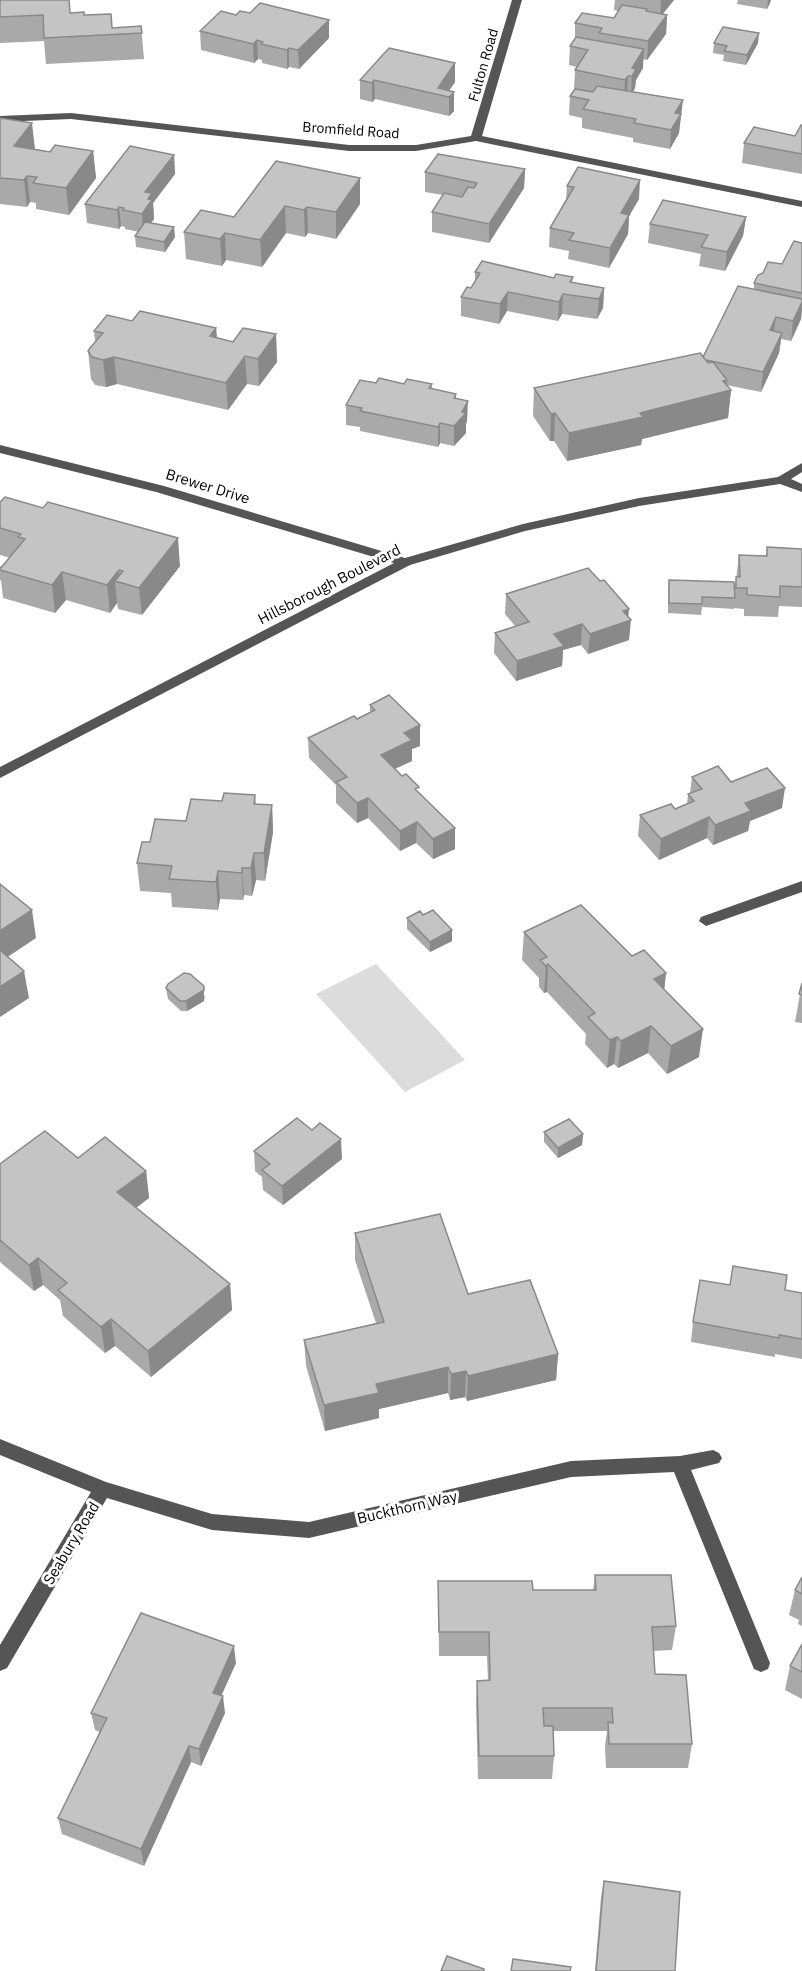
<svg xmlns="http://www.w3.org/2000/svg" width="802" height="1971" font-family="'IBM Plex Sans',sans-serif">
	<rect width="100%" height="100%" fill="#fff"/>
	<path fill="#dcdcdc" d="M376,964L465,1060L405,1092L316,994Z"/>
	<g fill="none" stroke-linecap="round" stroke-linejoin="round">
		<path fill="#555" fill-rule="evenodd" d="M512,0H522L482,136L802,201V207L476,141L416,151H349L71,119L0,122V116L71,113L349,145H416L471,136Z
			M0,445L164,486L405,558L523,524L639,498L778,477L802,463V472L791,479L802,484V492L780,484L639,506L525,531L410,565L0,778V767L394,563L156,492L0,453Z
			M802,881V892L706,926L699,921L701,917Z
			M0,1439L106,1482L212,1514L309,1522L571,1461L680,1456L713,1450L719,1453L722,1458L719,1463L691,1470L770,1663L768,1669L761,1672L754,1669L674,1472L571,1477L309,1538L212,1530L107,1498L7,1668L0,1671V1645L91,1492L0,1455Z"/>
	</g>
	<path fill="#a9a9a9" d="M0,0L84,15L112,28L141,26L144,59L46,64L44,41L0,43Z
		M615,0H674L663,14L667,15L666,34L647,60L643,59V68L636,80L635,88L633,92L681,119L680,121L679,133L670,149L633,142V138L582,128V118L569,115L570,96L574,89L575,70L577,67L569,65L570,46L575,39V23L614,18L618,11L614,10Z
		M738,0H771L770,3L767,9L737,4Z
		M200,31L329,38L299,69L289,67L287,69L262,63V60L258,59L254,63L201,50Z
		M714,43H758L746,65L723,61L724,55L713,53Z
		M360,80L455,82L449,91L454,111L449,116L375,99L372,102L360,99Z
		M0,118L35,149L50,152L93,151L96,178L69,215L36,209V203L30,202L27,207L0,204Z
		M802,125V174L742,163L744,143L795,136Z
		M174,155L175,174L153,203L154,219L151,223L175,237L165,252L136,247L135,236L139,232L125,229V227L121,226L119,229L87,223L85,204Z
		M276,161L360,204L336,239L308,233L305,237L286,233L262,267L226,260L222,266L186,259L184,232L234,217Z
		M525,169L524,188L489,243L432,232V212L443,195L425,192V172Z
		M567,186L639,199L629,216L628,234L609,268L568,259L569,251L549,247L550,228L566,200Z
		M746,217L743,236L725,271L699,266L701,254L648,243L650,224Z
		M802,243V313L801,319L791,341L781,339L779,353L761,392L726,385L731,390L728,418L642,439L641,445L567,461L554,441H550L533,416L534,388L703,357L754,289V283L782,264Z
		M475,272L554,278L573,277L572,282L604,288L603,308L597,319L562,314L558,321L507,311L499,324L461,316V297L471,288L475,281Z
		M132,321L216,328L217,338L233,342L276,334L277,362L259,386L247,384L228,410L117,384L106,387L95,385L91,379L88,351L95,342L94,331Z
		M376,383L432,384V389L456,394V398L467,421L466,424V433L454,446L440,443L438,447L360,431V427L346,425V405Z
		M0,502L180,566L142,615L118,609L117,603L110,613L66,600L55,613L3,598L1,580L0,581V566L2,567L10,558L0,555Z
		M767,547L802,549V607L779,606L778,617L744,616V609L734,608V609L702,607L701,615L668,613V590L669,580L735,588L739,555L766,556Z
		M506,594L628,617L629,640L588,654L581,645L563,650L562,666L516,681L494,653L495,633L515,626L505,614Z
		M370,705L420,746L412,749V761L395,769L419,793L455,849L433,859L416,843L400,851L368,818L357,823L336,803V785L309,758L308,738L370,713Z
		M692,777L731,782L782,808L750,821L748,831L713,845L707,838L659,860L638,836L640,815L675,809L687,804L688,794L690,793Z
		M255,795L256,804L272,805L273,832L265,881L256,880L252,896L244,895L243,900L220,899L218,910L172,907L171,893L140,891L137,863L150,842L222,801Z
		M423,915L452,930V941L430,952L407,929V918Z
		M524,932L632,956L666,973L664,990L699,1057L667,1074L648,1053L618,1068L614,1064L607,1068L585,1044L586,1034L547,992L544,993L539,987V978L522,960Z
		M802,983V1023L795,1022Z
		M166,988L205,996L204,1001L187,1011H181L168,999Z
		M544,1132L583,1134L582,1145L558,1158L544,1142Z
		M254,1151L342,1159L283,1205L263,1190L262,1177L255,1171Z
		M0,1164L146,1171L149,1198L136,1208L230,1284L232,1310L151,1377L115,1346L105,1353L63,1316L60,1300L43,1285L34,1291L0,1262Z
		M355,1233L468,1294L558,1354L556,1380L467,1401L465,1397L450,1400L448,1393L379,1409V1418L325,1431L306,1366L304,1340L376,1323L355,1260Z
		M729,1285L785,1290L802,1293V1359L775,1354V1357L691,1342L693,1322Z
		M595,1575L676,1626L672,1650L653,1651L655,1674L692,1744L688,1768H606L605,1746L607,1731H553L554,1756L552,1779H478L476,1705L477,1681H488L487,1656H439L438,1581L533,1590H593Z
		M802,1577V1626L798,1624L799,1620L789,1615L795,1590Z
		M802,1644V1699L785,1690L790,1666Z
		M236,1663L221,1695L225,1713L201,1766L191,1762L144,1866L62,1834L58,1818L100,1732L95,1730L91,1713Z
		M604,1881L675,1971H595L601,1897Z"/>
	<path fill="#898989" d="M661,0H674L660,17Z
		M768,0H771L770,3L767,9Z
		M667,15L666,34L647,60L648,41Z
		M329,20V38L299,69L298,50Z
		M759,33L758,43L746,65L747,55Z
		M257,40L258,59L254,63L253,44Z
		M289,48V67L287,69V50Z
		M644,49L643,68L636,80L635,88L631,95L632,68Z
		M455,63V82L445,96L438,88Z
		M628,76L627,95L624,99L625,80Z
		M374,80L375,99L372,102V83Z
		M454,92V111L449,116V97Z
		M683,100L679,133L670,149L671,130L675,113Z
		M32,123L35,149L14,146Z
		M93,151L96,178L69,215L66,188Z
		M174,155L175,174L153,203L154,219L143,233L142,214L145,192Z
		M525,169L524,188L489,243V224Z
		M27,176L30,202L27,207L24,180Z
		M360,178V204L336,239V212Z
		M640,180L639,199L629,216L628,234L609,268L610,248L621,213Z
		M285,206L286,233L262,267L260,240Z
		M119,207L121,226L119,229L117,210Z
		M307,207L308,233L305,237L304,210Z
		M746,217L743,236L725,271L727,252Z
		M174,227L175,237L165,252L164,242Z
		M225,233L226,260L222,266L220,239Z
		M604,288L603,308L597,319L599,299Z
		M508,292L507,311L499,324L500,304Z
		M563,294L562,314L558,321L559,302Z
		M802,302L801,319L791,341L793,321Z
		M776,317L773,337L770,330Z
		M216,328L218,355L210,336Z
		M782,333L779,353L761,392L763,372Z
		M276,334L277,362L259,386L258,359Z
		M245,356L247,384L228,410L226,383Z
		M114,357L117,384L106,387L103,360Z
		M727,380L726,392L731,390L728,418L642,439L641,445L567,461L569,433L640,413Z
		M468,401L467,421L466,424V433L454,446V426Z
		M555,413L554,441H550L551,414Z
		M440,423V443L438,447V427Z
		M178,538L180,566L142,615L139,588Z
		M119,570L120,582L115,581L117,603L110,613L107,585Z
		M62,572L66,600L55,613L52,585Z
		M629,609L628,621L631,620L629,640L588,654L590,634L623,611Z
		M582,624L581,645L563,650L562,666L516,681L517,661L554,634Z
		M420,725V746L412,749V761L381,775V755L404,733Z
		M785,788L782,808L750,821L748,831L713,845L715,825L745,803Z
		M368,798V818L357,823V803Z
		M272,805L273,832L265,881L264,853Z
		M709,817L707,838L659,860L661,839Z
		M417,822L416,843L400,851V831Z
		M455,828V849L433,859V839Z
		M254,853L256,880L252,896L251,868Z
		M242,868L244,895L243,900L242,873Z
		M218,871L220,899L218,910L216,882Z
		M32,910L36,938L0,962V931Z
		M452,930V941L430,952V942Z
		M548,964L547,992L544,993L546,966Z
		M24,971L29,998L0,1017V987Z
		M666,973L663,1001L654,979Z
		M204,986V1001L187,1011L186,1001Z
		M651,1026L648,1053L618,1068L621,1041Z
		M703,1029L699,1057L667,1074L671,1046Z
		M617,1037L614,1064L607,1068L610,1040Z
		M583,1134L582,1145L558,1158V1148Z
		M341,1139L342,1159L283,1205L282,1186Z
		M146,1171L149,1198L121,1219L117,1192Z
		M38,1258L43,1285L34,1291L29,1265Z
		M230,1284L232,1310L151,1377L148,1351Z
		M111,1319L115,1346L105,1353L101,1327Z
		M558,1354L556,1380L467,1401L468,1376Z
		M448,1367V1393L379,1409V1418L325,1431L324,1405L376,1384Z
		M466,1371L465,1397L450,1400L451,1374Z
		M234,1646L236,1663L215,1710L213,1693Z
		M223,1696L225,1713L201,1766L199,1749Z
		M189,1746L191,1762L144,1866L141,1849Z"/>
	<path fill="#c4c4c4" stroke="#898989" stroke-width="1.5" d="M0,0H69L70,13L84,12V15L111,14L112,28L141,26L142,33L44,38L43,15L0,17Z
		M260,3L329,20L298,50L289,48L287,50L261,44L263,42L257,40L253,44L200,31L221,11L236,15L240,11L250,13Z
		M622,5L647,9L646,11L667,15L648,41L599,33L602,28L575,23L582,13L614,18Z
		M723,27L759,33L747,55L724,51L727,46L714,43Z
		M576,37L644,49L632,68L636,69L632,76H628L625,80L575,70L588,50L570,46Z
		M389,48L455,63L438,88L454,92L449,97L374,80L372,83L360,80Z
		M597,86L683,100L675,113L681,114L671,130L634,123L636,119L583,109L589,100L570,96L575,89L593,92Z
		M0,118L32,123L14,146L50,152L55,145L93,151L66,188L33,183L37,177L27,176L24,180L0,178Z
		M801,125H802V154L744,143L754,127L795,136Z
		M130,146L174,155L145,192L152,193L148,199L152,200L142,214L123,210L124,208L119,207L117,210L85,204Z
		M438,154L525,169L489,224L432,212L444,193L462,197L468,187L474,188L477,183L425,172Z
		M276,161L360,178L336,212L307,207L304,210L285,206L260,240L225,233L220,239L184,232L201,210L234,217Z
		M578,167L640,180L621,213L629,215L610,248L569,240L574,233L550,228L574,187L567,186Z
		M663,200L746,217L727,252L701,247L708,235L650,224Z
		M145,222L174,227L164,242L135,236Z
		M794,241L802,243V293L754,283L758,275L763,273L768,262L782,264Z
		M482,261L554,278L556,274L573,277L570,282L604,288L599,299L563,294L559,302L508,292L500,304L461,297L467,287L471,288L480,273L475,272Z
		M738,286L802,299V302L793,321L776,317L770,330L782,333L763,372L706,360L703,357Z
		M140,311L216,328L210,336L233,342L243,328L276,334L258,359L245,356L226,383L114,357L103,360L92,357L88,351L90,348L103,333L94,331L107,315L132,321Z
		M700,353L708,363L713,362L727,380L723,381L731,390L640,413L643,417L569,433L555,413L551,414L534,388Z
		M379,378L404,384L407,379L432,384L429,388L456,394L454,398L468,401L462,412L466,413L454,426L440,423L438,427L360,411L362,408L346,405L360,380L376,383Z
		M5,497L43,508L48,502L178,538L139,588L115,581L123,571L119,570L107,585L62,572L52,585L0,570V569L25,539L18,537L21,534L0,528V502Z
		M767,547L802,549V587L780,586V597L747,595V588H736V577H740L739,555L767,556Z
		M588,568L600,581L604,580L629,609L623,611L631,620L590,634L582,624L554,634L564,646L517,661L495,633L529,622L506,594Z
		M669,580L734,582L735,598L702,597V604L669,603Z
		M389,695L420,725L404,733L412,740L381,755L402,776L406,774L419,787L415,789L455,828L433,839L417,822L400,831L368,798L357,803L336,782L347,777L308,738L354,716L357,719L375,710L370,705Z
		M718,766L731,782L767,768L785,788L745,803L751,811L715,825L709,817L661,839L640,815L671,804L675,809L694,801L688,794L702,789L692,777Z
		M224,793L255,795L254,804L272,805L264,853H254L251,868H242V873L218,871L216,882L169,879L172,866L137,863L142,842H150L155,819L186,821L191,799L222,801Z
		M0,884L32,910L0,931Z
		M581,905L632,956L644,950L666,973L654,979L703,1029L671,1046L651,1026L621,1041L617,1037L610,1040L588,1017L595,1013L548,964L546,966L540,960L547,957L524,932Z
		M433,910L452,930L430,942L407,918L420,911L423,915Z
		M0,950L24,971L0,987Z
		M184,973L190,974L204,986V990L186,1001H180L166,988L168,984Z
		M802,983V995L799,994Z
		M297,1118L312,1130L320,1123L341,1139L282,1186L262,1170L270,1164L254,1151Z
		M569,1119L583,1134L558,1148L544,1132Z
		M45,1131L78,1158L105,1137L146,1171L117,1192L230,1284L148,1351L111,1319L101,1327L58,1290L67,1283L38,1258L29,1265L0,1240V1164Z
		M440,1214L468,1294L530,1280L558,1354L468,1376L466,1371L451,1374L448,1367L376,1384L379,1393L324,1405L304,1340L384,1322L355,1233Z
		M733,1266L787,1275L785,1290L802,1293V1339L779,1335V1338L693,1322L700,1280L730,1285Z
		M595,1575H671L676,1626L652,1627L655,1674L686,1675L692,1744H609L608,1722L613,1723L612,1708H543L544,1726H553L554,1756H479L477,1681L490,1680L489,1632H439L438,1581H532L533,1590H596Z
		M802,1577V1594L795,1590Z
		M141,1613L234,1646L213,1693L223,1696L199,1749L189,1746L141,1849L58,1818L107,1718L91,1713Z
		M802,1644V1672L790,1666Z
		M604,1881L680,1892L675,1971H596Z
		M447,1956L484,1969V1971H441Z
		M513,1959L571,1967L570,1971H511Z"/>
	<g text-anchor="middle" dominant-baseline="central" stroke-width="6" stroke-linejoin="round" paint-order="stroke">
		<g font-size="14" fill="#000" stroke="#fff">
			<text transform="translate(483 65) rotate(-74)">Fulton Road</text>
			<text transform="translate(351 130) rotate(4)">Bromfield Road</text>
		</g>
		<g font-size="15" fill="#000" stroke="#fff">
			<text transform="translate(208 486) rotate(17)">Brewer Drive</text>
			<text transform="translate(329 584) rotate(-27)">Hillsborough Boulevard</text>
			<text transform="translate(407 1507) rotate(-13)">Buckthorn Way</text>
			<text transform="translate(71 1543) rotate(-59)">Seabury Road</text>
		</g>
	</g>
</svg>
